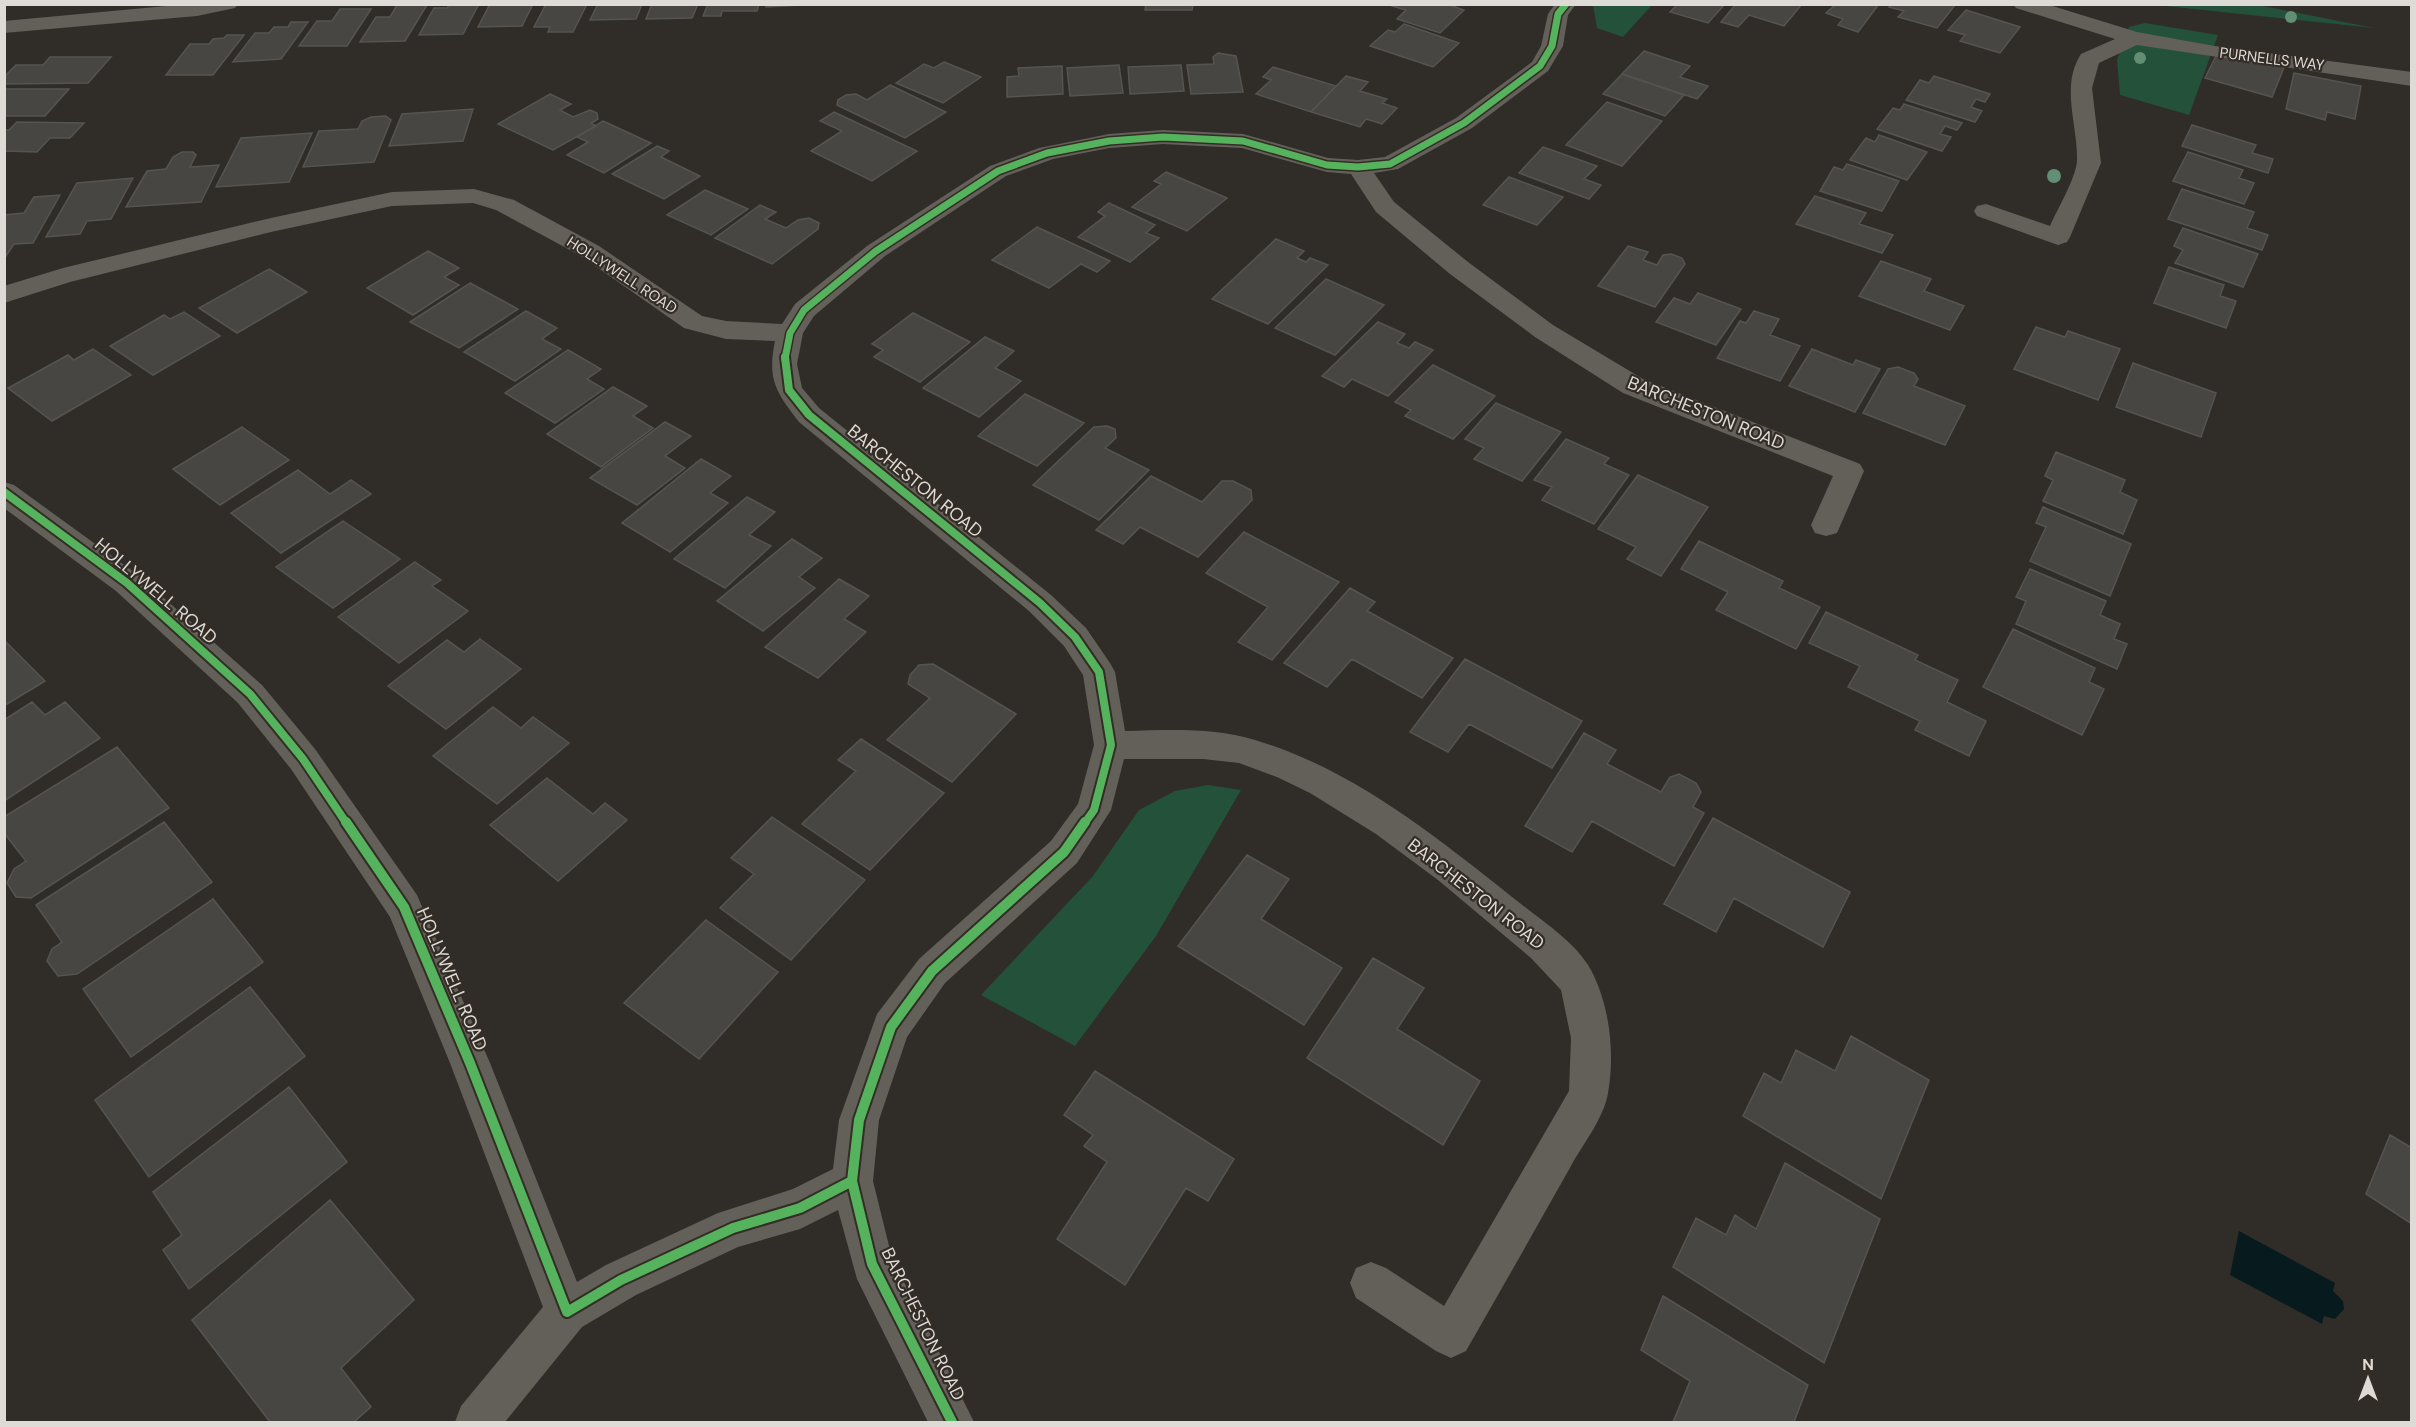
<svg xmlns="http://www.w3.org/2000/svg" width="2416" height="1427" font-family="'DM Sans',sans-serif">
	<rect width="100%" height="100%" fill="#302d29"/>
	<path fill="#235139" d="M1593,5V4L1652,5L1623,37L1597,28Z
		M2156,5H2258L2374,28Z
		M2145,23L2218,35L2189,115L2120,95L2117,60L2129,27Z
		M1208,785L1241,790L1156,936L1075,1046L981,995L1093,876L1139,810L1175,791Z"/>
	<path fill="#071b1f" d="M2239,1231L2335,1283L2333,1291L2343,1301L2344,1309L2335,1319L2324,1316L2322,1324L2230,1275Z"/>
	<path fill="#484643" stroke="#565451" stroke-width="1.5" d="M450,4H479L463,34L419,35L434,8H447Z
		M490,4H533L522,26L478,27Z
		M546,4H587L573,32H548L550,27H534Z
		M598,4H642L636,19L590,20Z
		M652,4H698L692,18L646,19Z
		M708,4H759L757,11H722L721,16H703Z
		M767,4H820L766,7Z
		M1146,4H1193L1192,10H1145Z
		M1394,4H1447L1464,10L1440,33L1397,19L1406,10L1392,6Z
		M1678,4H1725L1708,23L1670,12Z
		M1736,4H1802L1784,26L1749,15L1738,27L1721,22Z
		M1827,4H1879L1858,32L1838,25L1843,19L1826,13L1834,6Z
		M1891,4H1954L1955,5L1937,28L1898,17L1904,11L1889,7Z
		M397,5H427L405,41L360,42L376,17H390Z
		M340,9H371L347,46H299L317,21H332Z
		M1966,10L2020,27L2000,53L1960,41L1965,35L1948,30Z
		M291,22H308L281,59L233,62L255,33H269L274,27H288Z
		M1404,24L1459,43L1433,67L1370,46L1388,30L1395,32Z
		M227,35H244L213,75H166L190,44H209L213,39L224,38Z
		M2219,50L2252,63L2254,57L2285,65L2272,97L2205,78Z
		M1644,51L1690,66L1680,77L1708,86L1697,99L1622,74Z
		M1218,53L1236,56L1243,92L1191,94L1187,65L1214,64L1213,57Z
		M50,57H111L88,83L4,84V77L16,65H43Z
		M944,62L981,77L943,103L896,83L924,64L934,68Z
		M1119,65L1123,93L1070,96L1067,68Z
		M1181,65L1184,91L1130,94L1128,67Z
		M1062,66L1063,94L1007,97V77L1019,76L1018,68Z
		M1273,67L1336,86L1311,112L1256,94L1271,80L1263,77Z
		M2294,73L2361,86L2355,119L2327,112L2325,120L2286,109Z
		M1622,74L1684,95L1665,116L1603,94Z
		M1346,76L1368,82L1360,91L1387,99L1382,103L1397,108L1382,124L1366,119L1360,127L1311,112Z
		M1934,76L1990,94L1985,102L1976,99L1971,107L1982,111L1975,122L1906,100L1920,80L1929,83Z
		M890,85L946,112L905,138L837,105L838,100L846,95L856,94L867,100Z
		M4,89H69L45,116H4Z
		M550,94L571,104L560,110L573,117L590,110L597,113L598,119L591,123L596,126L553,150L498,124Z
		M1607,102L1662,121L1622,166L1566,145Z
		M1904,104L1962,123L1957,130L1945,126L1940,134L1951,137L1942,151L1877,129L1893,108L1900,110Z
		M473,109L463,141L389,146L402,114Z
		M834,112L917,151L872,181L811,151L842,131L820,121Z
		M386,116L391,120L374,162L303,167L319,131L358,129L362,121L371,117Z
		M603,121L651,143L604,173L567,155L588,142L577,137Z
		M17,122L84,123L70,138H50L37,152L4,151V130H9Z
		M2192,125L2256,145L2252,153L2273,159L2268,173L2182,146Z
		M312,133L289,182L216,187L241,138Z
		M1879,135L1927,152L1907,180L1850,160L1866,138L1875,142Z
		M657,146L669,151L661,157L700,176L664,199L612,174Z
		M1543,147L1597,166L1584,179L1601,185L1589,199L1519,173Z
		M182,152H193L196,155L190,167L219,165L201,202L126,207L147,171L166,169L173,157Z
		M2188,152L2243,170L2239,178L2254,183L2244,204L2173,181Z
		M1847,164L1899,181L1882,211L1820,191L1834,167L1843,170Z
		M1166,172L1227,198L1187,231L1132,207L1161,184L1154,181Z
		M1509,177L1563,197L1537,225L1483,205Z
		M133,178L111,219L87,221L80,234L46,237L77,183Z
		M2182,189L2254,212L2247,228L2268,235L2262,250L2168,219Z
		M705,190L748,209L711,235L667,215Z
		M60,195L33,243L14,244L4,259V215L24,213L34,197Z
		M1815,196L1866,213L1859,224L1893,235L1882,253L1796,224Z
		M1109,203L1155,225L1146,233L1159,238L1130,262L1078,237L1105,216L1098,212Z
		M760,205L776,212L765,219L786,228L798,220L809,218L819,223L818,229L772,264L715,238Z
		M1037,227L1110,261L1097,272L1081,264L1049,288L992,260Z
		M2183,228L2258,254L2243,287L2175,263L2183,250L2174,246Z
		M1276,239L1304,251L1297,258L1306,262L1310,258L1328,265L1268,324L1212,299Z
		M1628,246L1648,252L1643,260L1657,265L1663,255L1671,254L1682,258L1685,264L1655,307L1598,286Z
		M428,251L459,268L444,277L459,285L413,315L367,288Z
		M1881,261L1931,279L1924,291L1964,306L1950,330L1859,296Z
		M2169,267L2224,285L2220,296L2236,301L2226,328L2154,303Z
		M269,269L307,292L237,333L199,308Z
		M1326,279L1384,305L1335,355L1275,328Z
		M470,283L518,309L459,348L410,322Z
		M1698,293L1741,309L1716,345L1656,322L1674,298L1690,304Z
		M526,311L557,328L542,339L561,349L515,381L464,352Z
		M1754,311L1779,319L1770,335L1800,346L1780,381L1717,358L1740,321L1746,323Z
		M184,312L220,336L153,375L110,346L164,315L170,319Z
		M913,313L970,342L920,382L874,357L883,350L872,344Z
		M1378,322L1405,334L1397,343L1409,348L1415,342L1433,350L1388,396L1352,379L1344,387L1322,376Z
		M2036,327L2065,337L2068,331L2120,349L2098,400L2014,369Z
		M985,337L1014,351L995,368L1021,381L979,417L923,388Z
		M93,349L131,375L52,421L8,388L68,355L74,360Z
		M1812,349L1853,365L1856,360L1880,369L1855,412L1789,386Z
		M568,350L601,369L587,379L604,389L555,423L505,393Z
		M2133,363L2216,393L2201,437L2116,407Z
		M1433,365L1495,396L1453,439L1405,416L1411,410L1395,402Z
		M1898,367L1914,373L1918,379L1914,386L1965,406L1945,445L1863,413L1888,369Z
		M613,387L647,406L633,416L653,428L601,467L547,434Z
		M1025,394L1084,423L1037,466L978,436Z
		M1496,403L1561,432L1522,481L1474,459L1484,448L1465,439Z
		M665,422L691,436L665,456L685,468L637,505L590,478Z
		M1107,426L1115,429L1116,438L1105,448L1149,470L1099,520L1033,485L1094,427Z
		M242,427L289,460L220,505L173,469Z
		M1566,439L1609,458L1604,464L1629,475L1594,524L1542,500L1552,487L1534,480Z
		M2056,452L2125,480L2120,492L2137,500L2123,534L2043,501L2053,480L2045,476Z
		M701,459L731,476L710,493L728,503L670,552L622,523Z
		M298,470L330,494L351,480L371,494L281,553L231,513Z
		M1638,475L1708,507L1661,576L1627,559L1636,547L1598,529Z
		M1151,476L1202,502L1222,481H1233L1251,490L1252,500L1198,557L1140,527L1123,544L1096,530Z
		M747,497L775,512L749,535L771,546L725,588L674,559Z
		M2043,507L2131,544L2110,596L2030,561L2046,527L2036,523Z
		M343,521L400,559L333,608L276,567Z
		M1244,532L1339,582L1272,660L1238,642L1268,607L1206,573Z
		M792,539L822,558L799,577L815,588L763,631L717,601Z
		M1699,541L1783,581L1779,588L1820,607L1796,649L1716,610L1728,592L1681,569Z
		M415,562L441,580L432,586L468,611L399,663L338,617Z
		M2030,569L2106,601L2100,615L2120,624L2114,639L2127,644L2117,669L2016,624L2026,601L2016,597Z
		M839,579L869,596L844,619L866,632L818,678L765,647Z
		M1350,588L1375,602L1367,611L1453,658L1422,698L1352,659L1327,687L1284,663Z
		M1826,612L1918,655L1915,660L1958,680L1947,702L1986,721L1969,756L1915,730L1920,721L1848,687L1860,666L1809,643Z
		M2013,629L2095,668L2089,682L2104,689L2082,735L1983,687Z
		M480,639L521,669L446,729L388,686L447,640L464,652Z
		M4,640L45,681L4,706Z
		M1465,659L1582,721L1552,768L1469,724L1448,752L1410,732Z
		M933,664L1016,714L952,782L887,740L930,698L908,684L910,675L919,665Z
		M32,702L45,715L65,702L100,738L4,801V720Z
		M493,707L521,728L533,717L569,743L497,804L433,756Z
		M1584,733L1616,750L1607,764L1661,792L1670,777L1679,774L1696,783L1701,792L1693,807L1704,813L1674,866L1592,821L1572,852L1525,826Z
		M861,739L944,793L870,870L802,824L856,771L838,760Z
		M117,747L169,808L31,898L16,897L7,883L14,869L26,861L4,833V817Z
		M547,778L593,814L605,803L627,820L558,881L490,825Z
		M772,817L865,880L791,960L720,908L754,874L731,858Z
		M1713,818L1850,892L1823,947L1734,898L1716,932L1664,904Z
		M164,822L212,882L77,974L58,976L47,961L52,949L62,942L36,905Z
		M1247,855L1289,879L1261,919L1342,968L1304,1025L1178,946Z
		M213,899L263,962L131,1057L83,989Z
		M706,920L778,972L699,1059L624,1003Z
		M1373,958L1424,988L1397,1029L1480,1081L1443,1145L1307,1058Z
		M250,987L305,1056L149,1177L95,1100Z
		M1851,1036L1929,1080L1881,1199L1743,1116L1764,1073L1781,1083L1796,1050L1835,1071Z
		M1095,1071L1234,1159L1208,1201L1186,1188L1125,1285L1057,1239L1107,1162L1084,1146L1093,1135L1064,1115Z
		M289,1087L347,1162L189,1289L163,1250L182,1235L153,1192Z
		M2390,1135L2412,1148V1224L2366,1194Z
		M1785,1163L1880,1219L1824,1363L1673,1267L1696,1218L1726,1235L1735,1215L1756,1229Z
		M330,1200L414,1300L341,1368L371,1407L354,1422H270L192,1320Z
		M1663,1296L1808,1385L1794,1422H1673L1690,1381L1641,1350Z"/>
	<g fill="none" stroke-linecap="round" stroke-linejoin="round">
		<path fill="#635f59" fill-rule="evenodd" d="M188,4H238L235,8L197,16L4,33V21Z
			M1555,4H1576L1568,15L1563,46L1548,71L1472,128L1398,169L1374,173L1394,202L1468,262L1553,325L1643,379L1860,464L1864,471L1837,533L1826,536L1815,533L1811,525L1833,476L1623,393L1535,337L1450,274L1376,212L1351,174L1327,172L1242,148L1163,144L1109,148L1053,159L1006,176L885,256L814,316L803,333L797,364L802,388L819,408L1051,595L1086,628L1110,663L1115,672L1125,731C1169,730 1213,727 1255,740C1356,770 1440,840 1521,904C1545,923 1576,943 1591,970C1610,1006 1615,1054 1608,1093C1604,1118 1583,1144 1571,1166C1536,1228 1501,1290 1466,1351L1451,1358L1436,1351L1356,1298L1350,1283L1356,1268L1371,1262L1386,1268L1444,1306L1569,1091L1571,1038L1561,990L1531,958L1438,880L1376,834L1310,793L1277,777L1239,763L1203,759H1124L1111,810L1077,863L945,983L907,1037L879,1120L873,1181L892,1258L974,1422H928L857,1279L838,1210L800,1229L738,1247L636,1295L582,1327L505,1422H455L461,1406L543,1307L450,1063L390,917L291,769L238,703L116,591L4,508V482L14,485L138,575L262,685L315,749L417,895L490,1063L577,1282L606,1265L718,1213L793,1189L833,1169L839,1120L877,1014L919,959L1051,841L1078,804L1094,745L1083,675L1064,646L1029,611L799,422C776,392 767,380 775,341L726,339L684,328L581,256L496,210L473,203L392,206L271,232L70,282L4,303V286L63,268L271,218L392,192L474,189L514,200L599,246L702,316L726,321L782,324L795,304L867,246L990,166L1039,148L1109,134L1163,130L1243,134L1328,158L1358,160L1385,157L1456,118L1532,62L1541,46L1548,14Z
			M2013,4H2046L2137,32L2215,46L2412,72V86L2137,45L2099,63L2092,88L2101,163L2070,237L2067,242L2058,245L1977,216L1974,211L1977,206L1986,204L2050,226C2057,210 2077,176 2077,160C2078,126 2060,86 2081,54L2115,39L2016,8Z"/>
		<defs>
			<path id="cycleway-far2" d="M785,359L790,333L804,310L876,251L998,171L1047,153L1109,141L1163,137L1243,141L1327,165L1358,167L1390,164L1464,123L1540,66L1552,46L1558,14L1566,4"/>
			<path id="cycleway-far1" d="M785,357L789,390L809,415L1040,603L1075,637L1099,672L1111,745L1094,810L1084,824
				M4,492L127,583L250,694L303,759L347,824"/>
			<path id="cycleway" d="M346,822L404,907L470,1063L567,1312L621,1280L733,1228L800,1208L852,1181
				M952,1422L872,1264L852,1181L859,1120L891,1027L932,971L1064,852L1085,822"/>
		</defs>
		<use href="#cycleway-far2" stroke="#332d26" stroke-width="10"/>
		<use href="#cycleway-far1" stroke="#332d26" stroke-width="12"/>
		<use href="#cycleway" stroke="#332d26" stroke-width="14"/>
		<use href="#cycleway-far2" stroke="#56b35d" stroke-width="7"/>
		<use href="#cycleway-far1" stroke="#56b35d" stroke-width="8"/>
		<use href="#cycleway" stroke="#56b35d" stroke-width="10"/>
	</g>
	<g fill="#628e73">
		<circle cx="2291" cy="17" r="6"/>
		<circle cx="2140" cy="58" r="6"/>
		<circle cx="2054" cy="176" r="7"/>
	</g>
	<g text-anchor="middle" dominant-baseline="central" stroke-width="4.5" stroke-linejoin="round" paint-order="stroke">
		<g font-size="15" fill="#dedad6" stroke="#332d26">
			<text transform="translate(2272 59) rotate(7)">PURNELLS WAY</text>
			<text transform="translate(622 275) rotate(33)">HOLLYWELL ROAD</text>
		</g>
		<g font-size="18" fill="#dedad6" stroke="#332d26">
			<text transform="translate(1706 413) rotate(22)">BARCHESTON ROAD</text>
			<text transform="translate(915 481) rotate(39)">BARCHESTON ROAD</text>
			<text transform="translate(156 591) rotate(40)">HOLLYWELL ROAD</text>
			<text transform="translate(1476 894) rotate(38)">BARCHESTON ROAD</text>
			<text transform="translate(452 979) rotate(67)">HOLLYWELL ROAD</text>
			<text transform="translate(923 1324) rotate(64)">BARCHESTON ROAD</text>
		</g>
	</g>
	<rect width="2416" height="1427" fill="none" stroke="#dedad6" stroke-width="12"/>
	<g transform="translate(2368 1379)" stroke="#332d26" stroke-width="4.5" paint-order="stroke">
	<path d="M0-4.5L10 22L0 15L-10 22Z" fill="#dedad6"/>
	<text y="-9" font-size="16" font-weight="bold" text-anchor="middle" fill="#dedad6">N</text>
	</g>
</svg>
